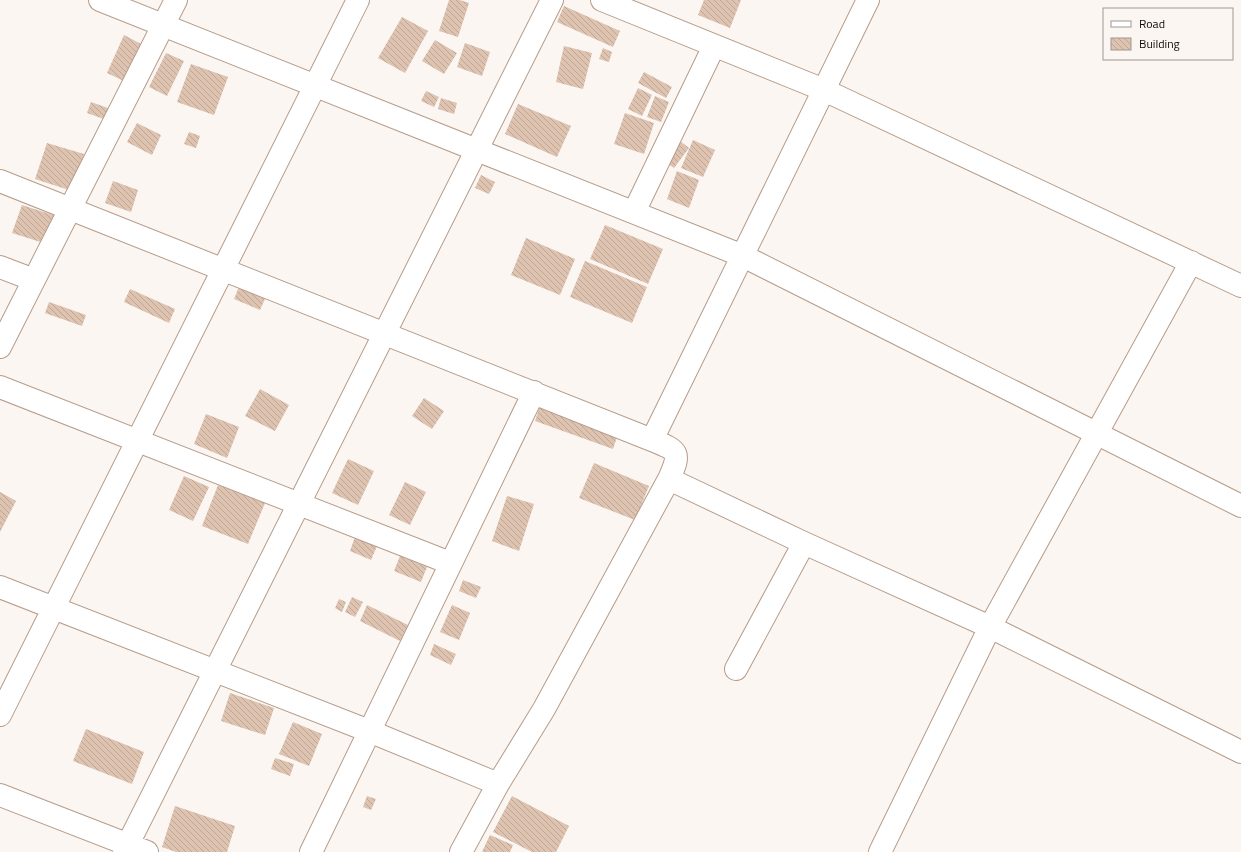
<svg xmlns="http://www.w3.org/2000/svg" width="1241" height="852" font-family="'Titillium Web',sans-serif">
	<defs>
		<pattern id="building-back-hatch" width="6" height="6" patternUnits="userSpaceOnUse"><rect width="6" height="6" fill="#ddc3b0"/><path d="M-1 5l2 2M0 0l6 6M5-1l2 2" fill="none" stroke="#bda696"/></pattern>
	</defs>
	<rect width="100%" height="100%" fill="#fbf6f2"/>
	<path fill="url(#building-back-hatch)" d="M449,0H460L469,3L458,37L439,31Z
		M704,0H741L730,28L698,15Z
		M564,6L620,31L613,47L557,22Z
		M402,17L428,31L405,73L378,58Z
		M124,35L143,45L126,82L107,73Z
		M435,40L457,53L444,74L422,61Z
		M465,43L490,52L482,76L457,67Z
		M564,46L592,53L583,89L556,82Z
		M603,48L612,52L609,62L599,59Z
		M166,53L184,61L167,96L149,87Z
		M191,64L228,77L214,115L177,102Z
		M644,72L672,87L666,98L638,83Z
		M638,88L652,95L642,116L628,109Z
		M426,91L439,97L434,107L421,101Z
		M655,96L669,102L661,122L647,117Z
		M441,98L457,103L454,114L438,109Z
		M91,102L108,108L104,119L87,113Z
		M518,104L571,126L557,157L505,134Z
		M625,113L654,123L644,154L614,144Z
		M137,123L161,135L152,155L127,142Z
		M189,132L200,136L196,148L184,144Z
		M676,138L689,148L674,168L661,159Z
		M693,140L715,150L703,177L681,168Z
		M47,143L84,154L72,191L35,179Z
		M677,171L699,180L689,208L667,199Z
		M481,175L495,182L489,194L475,188Z
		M113,181L138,190L131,212L105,203Z
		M22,205L59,217L50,245L12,233Z
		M605,225L663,249L648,284L590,259Z
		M526,238L575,259L560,295L511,275Z
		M585,261L647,287L632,323L570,297Z
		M239,287L265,299L260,310L234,299Z
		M130,289L175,309L169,323L124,302Z
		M49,302L86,315L82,326L45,313Z
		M260,389L289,405L275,431L245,416Z
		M424,398L444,411L432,429L412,416Z
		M541,403L619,431L613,449L535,421Z
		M206,414L239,427L227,458L194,444Z
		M348,459L374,471L358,505L332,493Z
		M594,463L649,486L635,520L579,498Z
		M184,476L209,487L193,521L169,510Z
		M405,482L426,492L410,525L389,515Z
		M218,485L265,503L248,544L202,526Z
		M0,492L16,501L0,532Z
		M507,496L534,504L519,551L492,541Z
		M355,537L377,546L371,560L350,551Z
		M400,556L427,567L421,582L394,571Z
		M463,580L481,587L476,598L459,591Z
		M352,597L363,602L355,617L345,612Z
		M339,599L346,602L342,612L335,608Z
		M367,605L408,625L400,641L360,621Z
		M452,605L470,613L459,640L440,632Z
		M434,644L456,654L451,665L430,655Z
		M230,693L274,708L265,735L221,721Z
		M293,722L322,734L309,766L279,754Z
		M86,729L144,752L132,784L73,761Z
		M275,758L294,764L290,776L271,769Z
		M367,796L376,799L371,810L363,807Z
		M512,796L569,826L556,852H532L493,832Z
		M175,806L235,826L227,852H176L162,847Z
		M490,835L513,845L510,852H482Z"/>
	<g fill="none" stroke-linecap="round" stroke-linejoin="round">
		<defs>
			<path id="street" d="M100,0L743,256L1241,506
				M602,0L824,90L1241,286
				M0,181L652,440C679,451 681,452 669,479L544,709L498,784L461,852
				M634,212L714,46
				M0,267L34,280
				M0,347L176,0
				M0,387L450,563
				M652,440L868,0
				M669,479L804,543L990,627L1241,752
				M0,587L369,731L498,784
				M736,669L804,543
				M0,715L358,0
				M0,795L147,852
				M124,852L552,0
				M311,852L534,392
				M880,852L990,627L1191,262"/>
		</defs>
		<use href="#street" stroke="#b69c8a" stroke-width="24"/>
		<use href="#street" stroke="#fff" stroke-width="22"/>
	</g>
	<rect x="1103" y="8" width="130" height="52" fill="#fbf6f2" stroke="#9f9894"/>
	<rect x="1111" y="21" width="20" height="6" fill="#ffffff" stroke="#9f9894"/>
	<text x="1139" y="28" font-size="12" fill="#140c06">Road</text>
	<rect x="1111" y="38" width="20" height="12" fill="url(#building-back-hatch)" stroke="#9f9894"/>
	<text x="1139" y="48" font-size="12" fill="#140c06">Building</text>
</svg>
